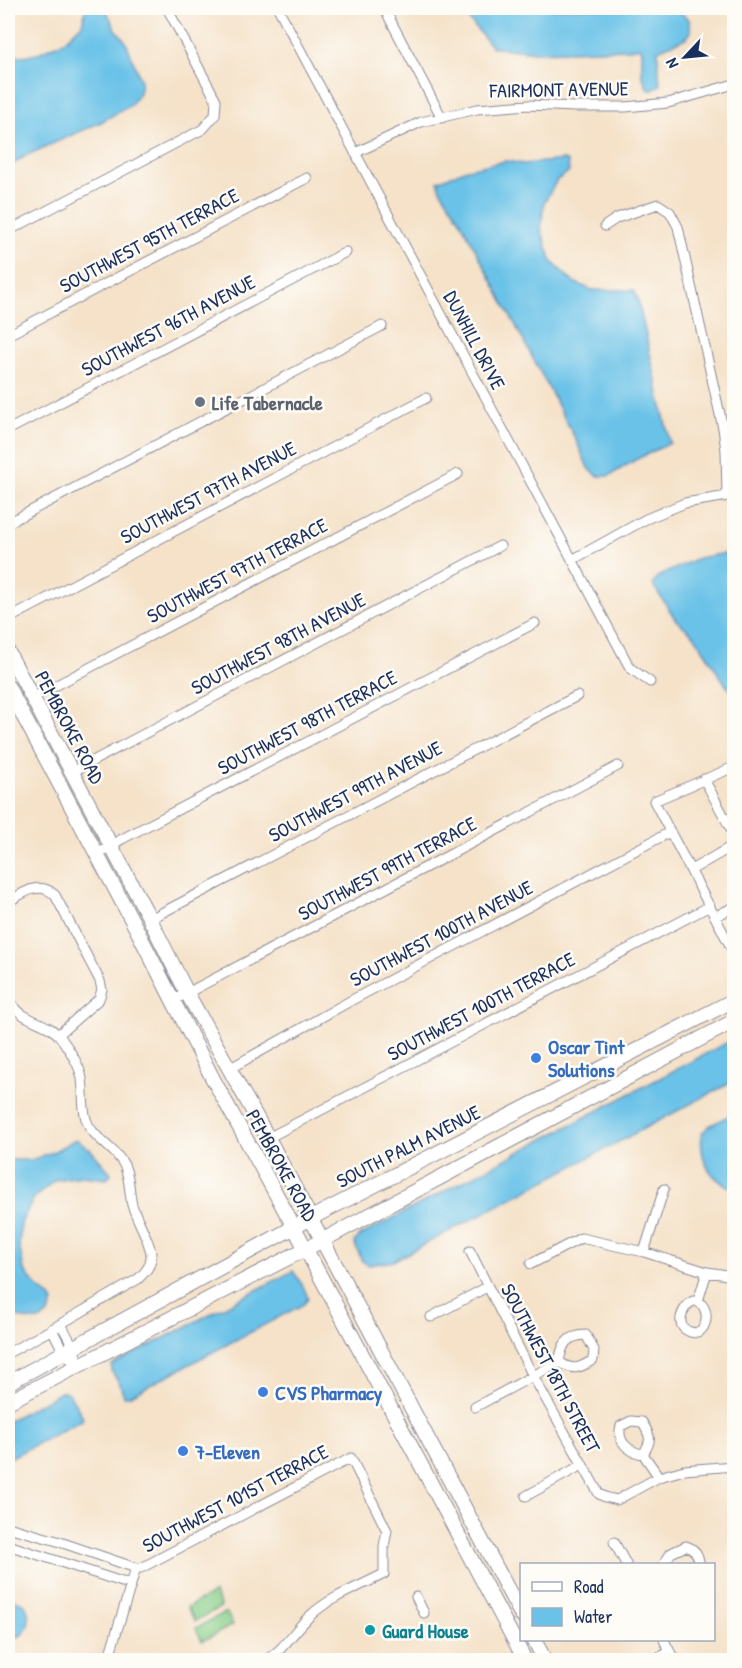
<svg xmlns="http://www.w3.org/2000/svg" width="742" height="1668" font-family="'Patrick Hand',sans-serif">
	<rect width="100%" height="100%" fill="#fdfcf7"/>
	<filter id="ink" filterUnits="userSpaceOnUse"><feTurbulence type="fractalNoise" baseFrequency=".0167" numOctaves="2"/><feDisplacementMap in="SourceGraphic" scale="12" xChannelSelector="R" yChannelSelector="G"/><feConvolveMatrix kernelMatrix="1 2 1 2 8 2 1 2 1" color-interpolation-filters="sRGB"/></filter>
	<filter id="wash" filterUnits="userSpaceOnUse"><feTurbulence type="fractalNoise" baseFrequency=".008" numOctaves="4" result="noise"/><feDisplacementMap in="SourceGraphic" scale="24" xChannelSelector="R" yChannelSelector="G"/><feGaussianBlur stdDeviation="1.35" result="paint"/><feColorMatrix in="noise" values="0 0 0 0 0 0 0 0 0 0 0 0 0 0 0 0 0 1.4 0 .05"/><feComposite in="paint" operator="in"/></filter>
	<g filter="url(#wash)">
		<rect width="100%" height="100%" fill="#f5e2c9"/>
		<path fill="#89cf89" stroke="#527f74" stroke-width="1.5" d="M214,1593L221,1607L195,1621L187,1607Z
			M226,1612L233,1625L202,1641L196,1628Z"/>
		<path fill="#6bc2e8" stroke="#4378a3" stroke-width="1.5" d="M86,8H105L115,28L126,42L141,81L139,93L131,105L99,123L27,155L8,167V57L34,55L63,42L82,24Z
			M461,8H676L689,20L691,32L686,38L658,50V61L660,85L653,90H648L642,75V51L640,47L629,49L535,52L492,47L466,16Z
			M564,160L568,162L569,172L557,180L544,203L541,229L552,262L573,282L592,290H634L638,300L670,443L635,460L609,476H598L588,468L576,440L460,220L440,189L438,181L467,169L506,161L524,164Z
			M734,552V694L726,685L694,635L676,620L653,585L657,577L698,558Z
			M734,1039V1081L393,1261L368,1265L362,1261L354,1242L361,1235Z
			M734,1113V1189C709,1179 699,1160 702,1133L709,1126Z
			M76,1139L90,1149L111,1173L107,1179L82,1176L55,1180L34,1198L21,1223L19,1245L24,1270L38,1288L48,1295L53,1302C46,1329 28,1320 8,1314V1160H31L53,1152Z
			M293,1271L303,1286L308,1298L304,1304L129,1396H124L119,1382L112,1372V1365Z
			M63,1391L69,1393L83,1417L82,1420L8,1459V1421Z
			M8,1597L25,1604C33,1620 28,1639 8,1638Z"/>
	</g>
	<g filter="url(#ink)">
		<g fill="none" stroke-linecap="round" stroke-linejoin="round">
			<defs>
				<path id="minor" d="M278,8L630,668L650,682
					M384,8L442,118
					M355,153L421,122L477,109L528,105L576,107H625L668,103L734,84
					M605,226L617,218L658,204L670,212L678,227L723,428L726,451L727,495
					M8,231L203,129L215,115L216,100L167,8
					M8,335L307,178
					M8,430L346,252
					M8,523L382,326
					M572,560L646,519L685,503L734,495
					M8,619L426,398
					M32,698L458,474
					M734,767L654,801L734,953
					M72,772L500,546
					M704,779L734,835
					M96,855L122,839L535,623
					M691,870L734,845
					M8,902C23,893 39,880 55,895L100,981L102,990L99,999L58,1035
					M716,916L734,907
					M150,919L577,696
					M8,997C11,1003 16,1010 22,1014C35,1023 51,1025 61,1038C69,1049 80,1065 82,1079C84,1092 82,1106 86,1119C92,1139 115,1147 124,1165C130,1177 129,1192 132,1205C136,1218 152,1245 151,1256C151,1267 145,1272 138,1279L45,1333L8,1353
					M172,1001L618,766
					M229,1069L352,1000L670,832
					M268,1138L710,906
					M470,1251L533,1376L599,1494L605,1497L617,1500L659,1477L684,1470L734,1466
					M644,1252L664,1189
					M531,1264L581,1238L644,1252L707,1272L734,1276
					M693,1301C714,1302 708,1341 688,1331C674,1325 683,1306 693,1301Z
					M698,1301L707,1272
					M431,1317L487,1287
					M61,1324L74,1348L78,1366
					M52,1329L64,1353L78,1366
					M475,1407L559,1362C574,1371 578,1369 593,1360L594,1350L586,1335C566,1336 562,1344 559,1362
					M643,1454C653,1440 650,1435 642,1422L631,1421L621,1426C616,1441 629,1452 643,1454L659,1477
					M526,1496L582,1465
					M8,1527L57,1541L136,1568H141L351,1458L387,1531L384,1546V1574C361,1586 330,1597 311,1615C295,1629 285,1649 266,1660
					M614,1542L626,1564
					M8,1545L122,1582L131,1583
					M664,1564L671,1553L686,1546C695,1549 699,1555 699,1564
					M416,1597L424,1613
					M664,1640L670,1652L677,1660
					M108,1660L136,1568
					M653,1660L670,1652"/>
				<path id="secondary" d="M8,652L150,919L187,993L268,1138L522,1616
					M8,687L137,930L213,1079L294,1227L525,1660
					M8,1383L311,1218L734,1000
					M8,1402L323,1240L734,1021
					M534,1640L545,1660"/>
			</defs>
			<use href="#minor" stroke="#888894" stroke-width="11"/>
			<use href="#secondary" stroke="#888894" stroke-width="16"/>
			<use href="#minor" stroke="#fff" stroke-width="9"/>
			<use href="#secondary" stroke="#fff" stroke-width="14"/>
		</g>
	</g>
	<circle fill="#6b7280" stroke="#fdfcf7" stroke-width="2" cx="200" cy="402" r="6"/>
	<g fill="#3f7fe0" stroke="#fdfcf7" stroke-width="2">
		<circle cx="536" cy="1058" r="6"/>
		<circle cx="263" cy="1392" r="6"/>
		<circle cx="183" cy="1451" r="6"/>
	</g>
	<circle fill="#0f9aa8" stroke="#fdfcf7" stroke-width="2" cx="370" cy="1630" r="6"/>
	<g text-anchor="middle" dominant-baseline="central" stroke-width="5" stroke-linejoin="round" paint-order="stroke">
		<g font-size="20" fill="#1b2f5e" stroke="#fdfcf7">
			<text transform="translate(559 89) rotate(-1)">FAIRMONT AVENUE</text>
			<text transform="translate(149 240) rotate(-28)">SOUTHWEST 95TH TERRACE</text>
			<text transform="translate(168 325) rotate(-28)">SOUTHWEST 96TH AVENUE</text>
			<text transform="translate(475 340) rotate(62)">DUNHILL DRIVE</text>
			<text transform="translate(208 492) rotate(-28)">SOUTHWEST 97TH AVENUE</text>
			<text transform="translate(237 570) rotate(-28)">SOUTHWEST 97TH TERRACE</text>
			<text transform="translate(278 643) rotate(-28)">SOUTHWEST 98TH AVENUE</text>
			<text transform="translate(307 722) rotate(-28)">SOUTHWEST 98TH TERRACE</text>
			<text transform="translate(70 727) rotate(62)">PEMBROKE ROAD</text>
			<text transform="translate(355 791) rotate(-28)">SOUTHWEST 99TH AVENUE</text>
			<text transform="translate(387 868) rotate(-28)">SOUTHWEST 99TH TERRACE</text>
			<text transform="translate(441 933) rotate(-28)">SOUTHWEST 100TH AVENUE</text>
			<text transform="translate(481 1006) rotate(-28)">SOUTHWEST 100TH TERRACE</text>
			<text transform="translate(408 1146) rotate(-27)">SOUTH PALM AVENUE</text>
			<text transform="translate(282 1165) rotate(61)">PEMBROKE ROAD</text>
			<text transform="translate(551 1368) rotate(62)">SOUTHWEST 18TH STREET</text>
			<text transform="translate(235 1498) rotate(-28)">SOUTHWEST 101ST TERRACE</text>
		</g>
		<g font-size="20" font-weight="bold" fill="#5b616d" stroke="#fdfcf7" text-anchor="start">
			<text x="212" y="402">Life Tabernacle</text>
		</g>
		<g font-size="20" font-weight="bold" fill="#366cbe" stroke="#fdfcf7" text-anchor="start">
			<text x="548" y="1046">Oscar Tint<tspan x="548" dy="23">Solutions</tspan></text>
			<text x="275" y="1392">CVS Pharmacy</text>
			<text x="195" y="1451">7-Eleven</text>
		</g>
		<g font-size="20" font-weight="bold" fill="#0d838f" stroke="#fdfcf7" text-anchor="start">
			<text x="382" y="1630">Guard House</text>
		</g>
	</g>
	<rect width="742" height="1668" fill="none" stroke="#fdfcf7" stroke-width="30"/>
	<rect x="520" y="1563" width="195" height="78" fill="#fdfcf7" stroke="#a3aaba" stroke-width="1.5"/>
	<rect x="532" y="1582" width="30" height="9" fill="#ffffff" stroke="#a3aaba" stroke-width="1.5"/>
	<text x="574" y="1593" font-size="18" fill="#1b2f5e">Road</text>
	<rect x="532" y="1608" width="30" height="18" fill="#6bc2e8" stroke="#a3aaba" stroke-width="1.5"/>
	<text x="574" y="1623" font-size="18" fill="#1b2f5e">Water</text>
	<g transform="translate(685 57) rotate(244)" stroke="#fdfcf7" stroke-width="4.5" paint-order="stroke">
	<path d="M0-4.5L10 22L0 15L-10 22Z" fill="#1b2f5e"/>
	<text y="-9" font-size="16" font-weight="bold" text-anchor="middle" fill="#1b2f5e">N</text>
	</g>
</svg>
